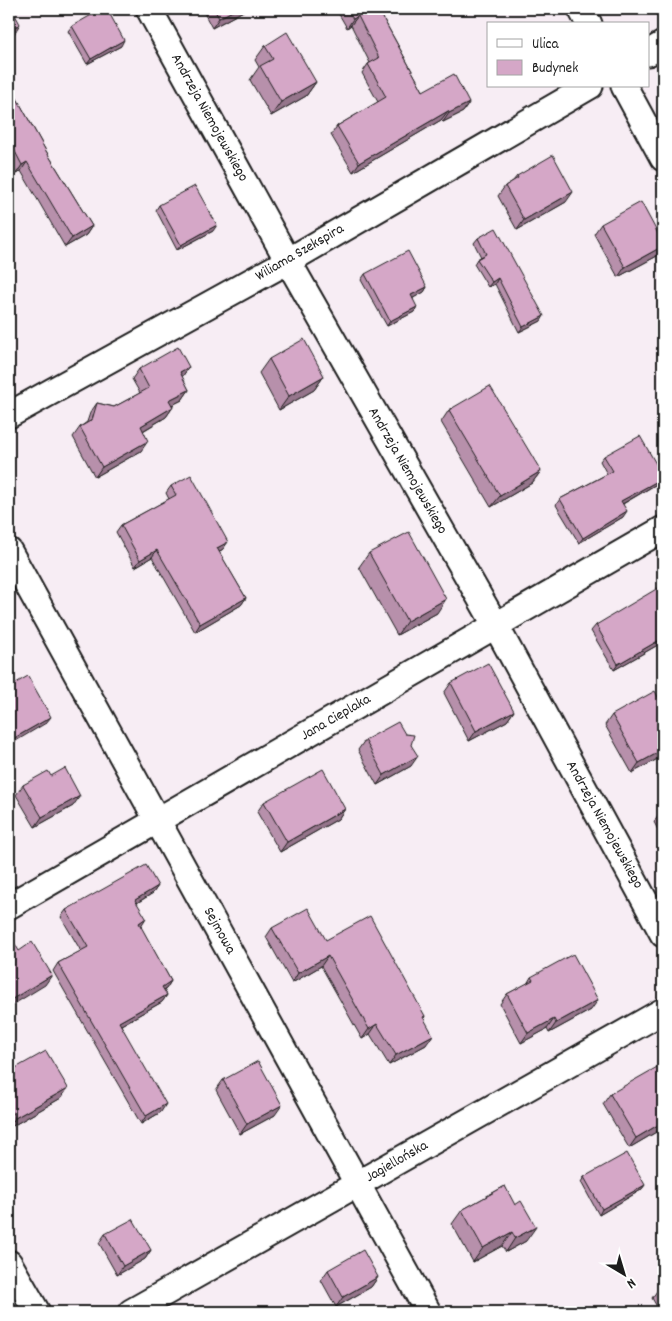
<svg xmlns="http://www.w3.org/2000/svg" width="672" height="1321" font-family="Dekko,sans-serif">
	<rect width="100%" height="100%" fill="#f7edf4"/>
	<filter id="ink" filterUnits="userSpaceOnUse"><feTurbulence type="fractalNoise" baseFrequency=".02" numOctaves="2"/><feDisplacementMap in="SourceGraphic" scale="10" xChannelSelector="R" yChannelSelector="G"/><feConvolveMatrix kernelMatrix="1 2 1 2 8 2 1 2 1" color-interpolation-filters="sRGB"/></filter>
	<g filter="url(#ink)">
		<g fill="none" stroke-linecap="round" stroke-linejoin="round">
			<defs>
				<path id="minor" d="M149,9L288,261L496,626L663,934
					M581,9L589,24
					M648,53L663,44
					M624,86L663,158
					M9,415L288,261L590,86
					M9,551L428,1312
					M9,906L663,529
					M9,1263L37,1312
					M131,1312L663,1011"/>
			</defs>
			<use href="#minor" stroke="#1c1c1c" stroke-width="29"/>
			<use href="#minor" stroke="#fff" stroke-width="25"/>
		</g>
		<path fill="#b790ab" stroke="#1c1c1c" d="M202,9H247L212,28Z
			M336,9H378L423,91L469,103L463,112L443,122L441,120L353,172L331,135L337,126L378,102L362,73L368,64L370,63L351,25L347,28Z
			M628,9H641L632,14Z
			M72,26L121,46L87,64L68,31Z
			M265,46L316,82L306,96L271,116L250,80L259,67L255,60Z
			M9,84L46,151L92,226L86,235L65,247L21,171L16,174L9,161Z
			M517,176L566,202L517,230L498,196L505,186L513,181Z
			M159,205L213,231L177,250L156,210Z
			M601,224L657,256L618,277L594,234Z
			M478,238L541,321L519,332L495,284L488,287L474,264L477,259L481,257L474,243Z
			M365,274L427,287L424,292L413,298L414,312L387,326L361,280Z
			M269,359L324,376L314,390L279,410L259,373Z
			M189,367L182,377L189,390L182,400L172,405L173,407L166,417L143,431L141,451L95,477L73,437L80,427L87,422L90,413L97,403L114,407L140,393L132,379L139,369Z
			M449,410L541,471L532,483L491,507L441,422Z
			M604,456L660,482L623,504V517L579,543L556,505L560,499L607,474L600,461Z
			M171,486L223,549L219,552L246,598L241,605L195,632L152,557L135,567L116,532L121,525L169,499L166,493Z
			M369,553L437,613L397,635L359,567Z
			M596,625L663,642L614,670L591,631Z
			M451,683L514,711L507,721L469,741L444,693Z
			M612,715L663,756L632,773L605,725Z
			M365,740L411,745V766L377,785L358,750Z
			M51,776L73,806L35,827L16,795L23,785Z
			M264,802L345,809L338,819L280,852L257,812Z
			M663,810V840L654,822L661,812Z
			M158,886L153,893L137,903L141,926H140L171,981L166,989L164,990L167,995L162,1002L121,1025L161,1112L141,1124L53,971L58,963L81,951L61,917L66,910Z
			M272,928L326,940L425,1016L424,1019L426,1045L389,1065L370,1034L362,1039L321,966L292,983L266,937Z
			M531,977L591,1010L549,1033L547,1029L521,1043L500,1004L507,994L527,984Z
			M9,1065L12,1070L68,1088L61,1098L9,1128Z
			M663,1074V1128L629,1148L603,1104L610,1094Z
			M223,1080L275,1115L240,1134L216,1090Z
			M584,1177L645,1185L641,1190L599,1215L581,1182Z
			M505,1186L526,1241L506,1252L502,1246L473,1262L452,1224L462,1210Z
			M105,1234L151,1250L145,1259L117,1275L99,1243Z
			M328,1270L378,1277L371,1287L336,1307L321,1280Z
			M663,1287V1312H660L652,1298L657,1291Z"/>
		<path fill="#95758b" stroke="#1c1c1c" d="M236,9H247L212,28L219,18Z
			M635,9H641L632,14Z
			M358,16L351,25L347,28L353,19Z
			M20,24L14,34L9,36V31Z
			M124,40L121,46L87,64L91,59Z
			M316,82L306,96L271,116L281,102Z
			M469,103L463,112L443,122L449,113Z
			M448,111L441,120L353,172L359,163Z
			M27,162L21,171L16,174L22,165Z
			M573,192L566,202L517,230L524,220Z
			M217,225L213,231L177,250L181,245Z
			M92,226L86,235L65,247L72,238Z
			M663,246L657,256L618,277L625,267Z
			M498,278L495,284L488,287L492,282Z
			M427,287L424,292L408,301L411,295Z
			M417,307L414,312L387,326L390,321Z
			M544,316L541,321L519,332L523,327Z
			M189,367L182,377L180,372Z
			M324,376L314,390L279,410L289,396Z
			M189,390L182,400L162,410L169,400Z
			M173,407L166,417L134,436L141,426Z
			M148,441L141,451L95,477L102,467Z
			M541,471L532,483L491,507L500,496Z
			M663,478L660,482L617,507L621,501Z
			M627,511L623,517L579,543L583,538Z
			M228,542L223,549L212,556L217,548Z
			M157,550L152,557L135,567L140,560Z
			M246,598L241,605L195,632L200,624Z
			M446,599L437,613L397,635L407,621Z
			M663,638V642L614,670L618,664Z
			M514,711L507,721L469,741L476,731Z
			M51,717L46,723L9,745V741Z
			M663,750V756L632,773L639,763Z
			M418,756L411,766L377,785L384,775Z
			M80,796L73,806L35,827L42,817Z
			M345,809L338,819L280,852L287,842Z
			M158,886L153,893L130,907L135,900Z
			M146,918L141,926L134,930L139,923Z
			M328,956L321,966L292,983L298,973Z
			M52,975L45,985L9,1007V1001Z
			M171,981L166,989L157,994L162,987Z
			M167,995L162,1002L114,1029L119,1022Z
			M598,1000L591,1010L549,1033L556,1023Z
			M554,1019L547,1029L521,1043L528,1033Z
			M377,1024L370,1034L362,1039L369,1029Z
			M433,1035L426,1045L389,1065L396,1055Z
			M68,1088L61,1098L9,1128L15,1118Z
			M166,1104L161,1112L141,1124L146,1116Z
			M282,1105L275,1115L240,1134L247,1124Z
			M663,1122V1128L629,1148L636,1138Z
			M645,1185L641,1190L599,1215L602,1209Z
			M536,1227L526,1241L506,1252L515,1238Z
			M512,1232L502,1246L473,1262L483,1248Z
			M151,1250L145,1259L117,1275L123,1266Z
			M378,1277L371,1287L336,1307L343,1297Z"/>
		<path fill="#d5a7c7" stroke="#1c1c1c" d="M9,9H15L14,13L20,24L9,31Z
			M102,9H107L124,40L91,59L72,26Z
			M214,9H236L219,18Z
			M347,9H378L423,91L454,74L469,103L449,113L448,111L359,163L337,126L386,97L368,64L379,58L358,16L353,19Z
			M287,32L316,82L281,102L260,66L273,59L265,46Z
			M9,84L46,151L92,226L72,238L27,162L22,165L9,140Z
			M553,155L573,192L524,220L505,186L518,178L517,176Z
			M195,186L217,225L181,245L159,205Z
			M641,202L663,243V246L625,267L601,224Z
			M496,228L544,316L523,327L498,278L492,282L477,259L486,254L478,238Z
			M408,251L427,287L411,295L417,307L390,321L365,274Z
			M304,339L324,376L289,396L269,359Z
			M178,347L189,367L180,372L189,390L169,400L173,407L141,426L148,441L102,467L80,427L92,420L97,403L114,407L149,388L139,369Z
			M490,386L541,471L500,496L449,410Z
			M640,436L663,476V478L621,501L627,511L583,538L560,499L613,471L604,456Z
			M191,475L228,542L217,548L246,598L200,624L157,550L140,560L121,525L176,495L171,486Z
			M409,532L446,599L407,621L369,553Z
			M663,585V638L618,664L596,625Z
			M488,663L514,711L476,731L451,683Z
			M28,676L51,717L9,741V687Z
			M655,691L663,707V750L639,763L612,715Z
			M398,722L405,734L414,735L411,745L418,756L384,775L365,740Z
			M65,768L80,796L42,817L23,785L48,771L51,776Z
			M323,769L345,809L287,842L264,802Z
			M663,810V817L661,812Z
			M146,865L158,886L135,900L146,918L139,923L171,981L162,987L167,995L119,1022L166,1104L146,1116L58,963L88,947L66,910Z
			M308,908L326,940L370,916L425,1016L423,1017L433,1035L396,1055L377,1024L369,1029L328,956L298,973L272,928Z
			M32,942L52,975L9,1001V948L15,944L19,951Z
			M573,954L598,1000L556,1023L554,1019L528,1033L507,994L533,980L531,977Z
			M46,1051L68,1088L15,1118L9,1107V1065L12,1070Z
			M258,1061L282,1105L247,1124L223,1080Z
			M659,1066L663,1074V1122L636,1138L610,1094Z
			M627,1153L645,1185L602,1209L584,1177Z
			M505,1186L515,1205L521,1201L536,1227L515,1238L512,1232L483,1248L462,1210Z
			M133,1219L151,1250L123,1266L105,1234Z
			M363,1250L378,1277L343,1297L328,1270Z
			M663,1287V1302L657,1291Z"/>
	</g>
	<g text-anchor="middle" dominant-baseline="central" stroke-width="4" stroke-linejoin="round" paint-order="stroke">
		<g font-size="15" fill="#1c1c1c" stroke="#fff">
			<text transform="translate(209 118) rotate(61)">Andrzeja Niemojewskiego</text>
			<text transform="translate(300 253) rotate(-30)">Wiliama Szekspira</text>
			<text transform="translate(407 471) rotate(60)">Andrzeja Niemojewskiego</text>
			<text transform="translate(336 718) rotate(-30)">Jana Cieplaka</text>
			<text transform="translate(604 825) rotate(61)">Andrzeja Niemojewskiego</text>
			<text transform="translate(219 931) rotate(61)">Sejmowa</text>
			<text transform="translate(397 1162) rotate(-30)">Jagiellońska</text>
		</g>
	</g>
	<rect width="672" height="1321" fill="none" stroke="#fff" stroke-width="30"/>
	<rect x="15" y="15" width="642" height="1291" fill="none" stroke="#1c1c1c" stroke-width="2" filter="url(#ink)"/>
	<rect x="487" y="22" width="162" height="65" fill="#ffffff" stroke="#a4a4a4"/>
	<rect x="497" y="39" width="25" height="8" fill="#ffffff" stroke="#a4a4a4"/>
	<text x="532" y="48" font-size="15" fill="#1c1c1c">Ulica</text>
	<rect x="497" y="60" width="25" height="15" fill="#d5a7c7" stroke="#a4a4a4"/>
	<text x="532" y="72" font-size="15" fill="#1c1c1c">Budynek</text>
	<g transform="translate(624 1274) rotate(142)" stroke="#ffffff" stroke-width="4" paint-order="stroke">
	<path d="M0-4L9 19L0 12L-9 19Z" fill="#1c1c1c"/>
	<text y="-8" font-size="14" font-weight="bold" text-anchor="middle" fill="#1c1c1c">N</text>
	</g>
</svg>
